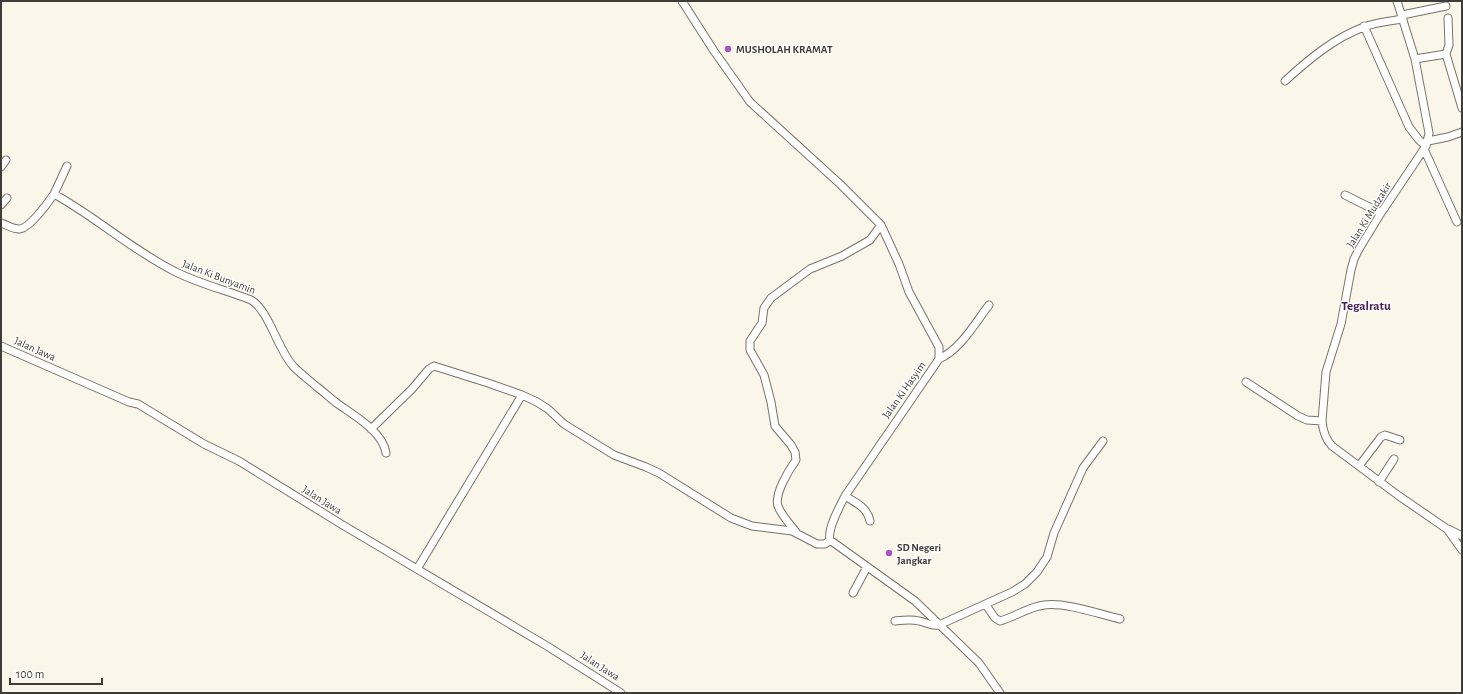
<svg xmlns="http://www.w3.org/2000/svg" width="1463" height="694" font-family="'Alegreya Sans',sans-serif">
	<rect width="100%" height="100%" fill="#faf6e9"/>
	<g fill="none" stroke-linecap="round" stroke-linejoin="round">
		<defs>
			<path id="minor" d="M682,1L714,51L750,102L840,184L881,225L899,264L909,292L939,347V359L845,496C840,506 827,529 830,540L915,601L979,663L1000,693
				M1397,1L1415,59L1429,133L1426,146L1381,213L1359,249L1354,259L1351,270L1341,324L1326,372L1322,421C1323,431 1325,439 1332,446L1399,496L1447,529L1462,550
				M1402,15L1446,6
				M1364,26L1409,127L1419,140L1426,146
				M1446,54L1462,108
				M1415,59L1446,54L1449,45L1448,18
				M1285,81C1308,60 1334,38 1364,27C1376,22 1391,21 1403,19
				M1428,141L1448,137L1462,132
				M1424,149L1457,222
				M1,167L6,160
				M54,194L67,166
				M1345,195L1381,213
				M1,205L7,198
				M1,223C7,225 13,229 19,229C29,229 48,203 54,194C96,217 132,250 174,271C199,284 226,290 251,300C269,310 278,351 294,367C301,374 309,380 317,387C324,392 331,399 338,404C355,416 383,432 386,453
				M1,346L129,402L138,404L204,444L239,461L341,524L547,646L621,693
				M939,359C961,349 975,323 989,305
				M1246,382L1298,416L1307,420L1322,421
				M371,429L412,389L429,369L434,366L488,383L522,395L537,402L548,409L564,424L614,455L646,467L659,473L731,518L752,526L792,531L817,544H825L830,540
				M1359,466L1381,437L1385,435L1400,440
				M1379,482L1394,459
				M845,496C856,503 867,507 870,521
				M1448,529L1462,536
				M796,532C790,524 781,515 778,506C774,494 789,470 796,460L795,452L791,445L775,426L771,402L764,375L750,350V341L762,323L764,308L771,298L810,269L842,256L870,240L881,225
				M417,569L522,395
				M853,593L867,567
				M986,605L995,618L1000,621C1015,617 1028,607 1044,605C1065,602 1099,614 1120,619
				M895,621C904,620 911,619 919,621C927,622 931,627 939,625L1012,592L1025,584L1037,572L1047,557L1054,533L1083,468L1103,441"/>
		</defs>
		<use href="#minor" stroke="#777367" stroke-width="9"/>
		<use href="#minor" stroke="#fff" stroke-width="7"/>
	</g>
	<g fill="#a854c3" stroke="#fff" stroke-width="1.5">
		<circle cx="728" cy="49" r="4"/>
		<circle cx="889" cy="553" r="4"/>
	</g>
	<g text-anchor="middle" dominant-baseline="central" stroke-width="3" stroke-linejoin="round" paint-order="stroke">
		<g font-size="11" font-weight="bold" fill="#3e3d37" stroke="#fff" text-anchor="start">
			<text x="736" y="49">MUSHOLAH KRAMAT</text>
			<text x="897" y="547">SD Negeri<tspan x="897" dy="13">Jangkar</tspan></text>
		</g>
		<g font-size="11" fill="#3e3d37" stroke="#fff">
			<text transform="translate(1369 215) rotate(-58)">Jalan Ki Mudzakir</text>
			<text transform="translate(219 277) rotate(21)">Jalan Ki Bunyamin</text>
			<text transform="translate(35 349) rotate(24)">Jalan Jawa</text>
			<text transform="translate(904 390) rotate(-55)">Jalan Ki Hasyim</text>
			<text transform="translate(322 500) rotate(32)">Jalan Jawa</text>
			<text transform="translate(600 666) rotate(33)">Jalan Jawa</text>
		</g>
		<g font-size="13" font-weight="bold" fill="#492156" stroke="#fff">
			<text x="1366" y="306">Tegalratu</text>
		</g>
	</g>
	<rect width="1463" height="694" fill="none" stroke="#3e3d37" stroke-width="4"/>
	<path d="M10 678v6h92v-6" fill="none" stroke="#3e3d37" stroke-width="2"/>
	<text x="16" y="678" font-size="12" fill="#3e3d37" stroke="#ffffff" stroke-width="3" paint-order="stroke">100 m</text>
</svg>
